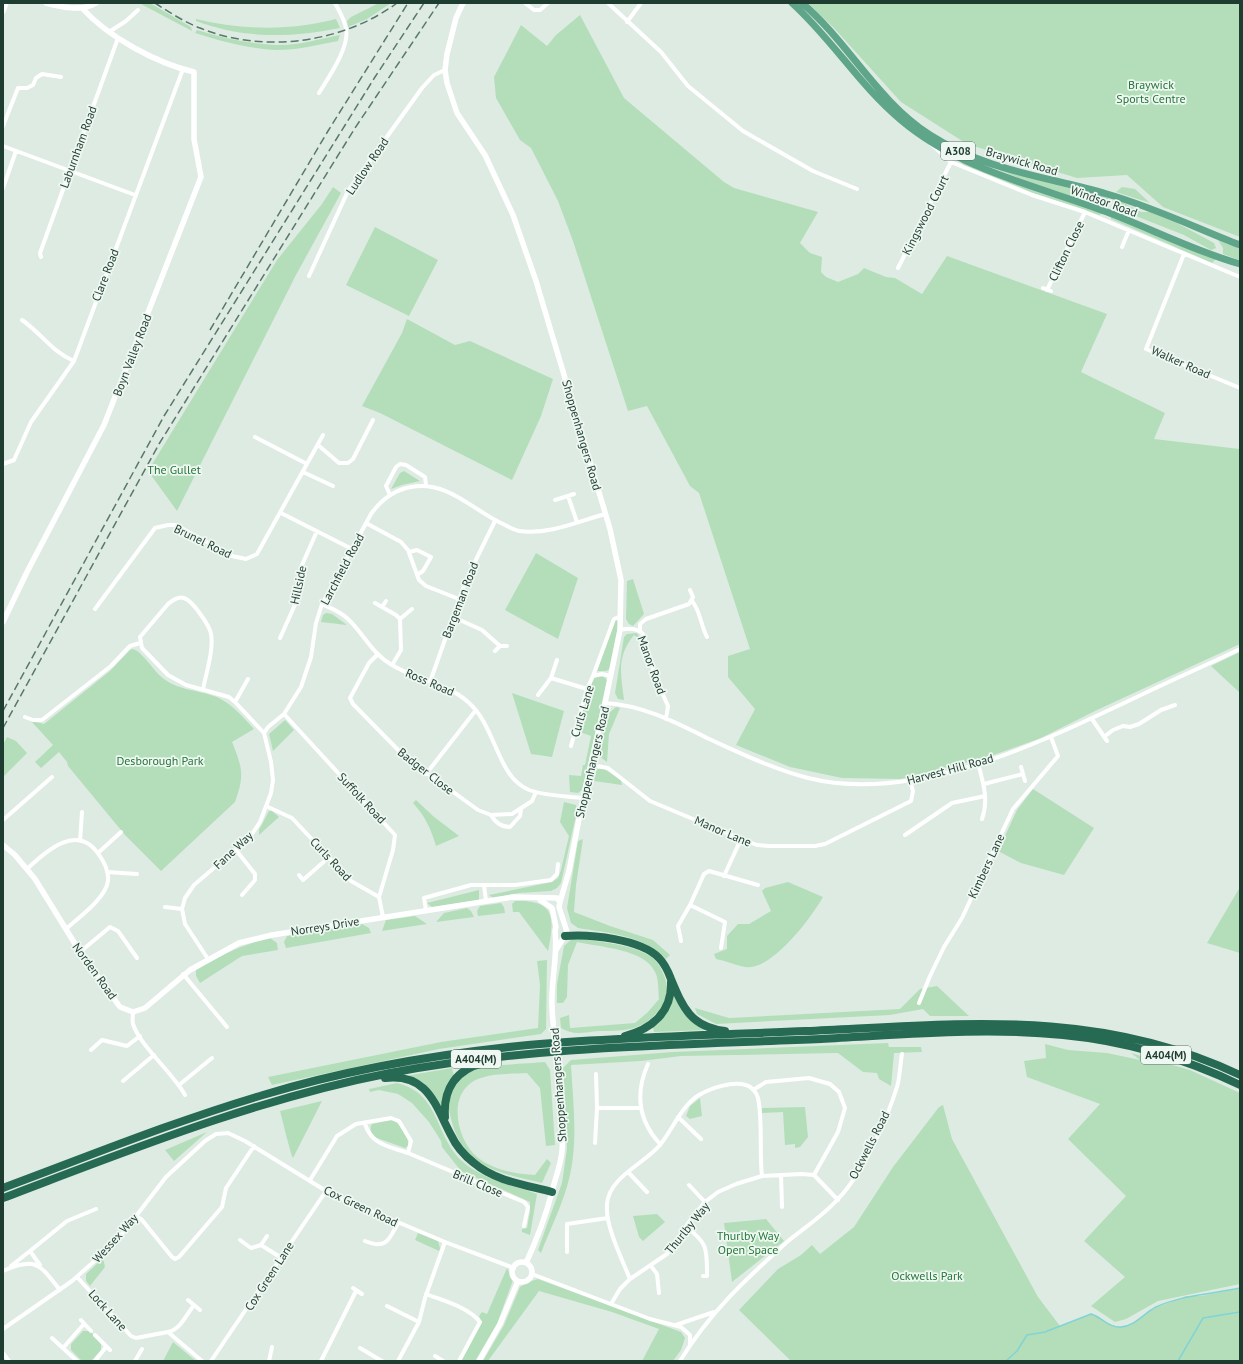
<svg xmlns="http://www.w3.org/2000/svg" width="1243" height="1364" font-family="'PT Sans',sans-serif">
	<rect width="100%" height="100%" fill="#deebe3"/>
	<path fill="#b4deba" d="M139,3H150L191,27L192,31Z
		M379,3H391L367,19L348,27L347,21L351,17Z
		M808,3H1240V237L1163,207L1127,175L1077,178L967,144L901,102L833,27Z
		M580,15L624,98L724,182L734,188L818,212L800,243L810,253L822,257L821,272L826,277L838,282L858,274L864,268L886,277L895,278L922,294L947,256L1107,314L1081,372L1165,413L1154,439L1240,449V644L1097,710L1041,738L988,757L901,779L842,778L790,767L736,745L755,709L728,677V656L750,649L699,493L690,486L647,406L628,411L573,241L558,201L531,148L520,140L496,98L494,77L521,25L547,46L556,35Z
		M196,19C242,30 290,31 336,19L340,28C290,38 245,39 196,21Z
		M197,30C223,38 249,44 276,45C297,46 319,39 340,35L338,41C318,45 297,50 277,50C248,49 221,41 195,33Z
		M959,161L1037,192L1104,213L1099,215L1036,194L964,165Z
		M980,163L1109,198L1106,209L1053,191Z
		M333,187L341,193L296,275L177,511L148,471L277,260L322,204Z
		M1122,187L1135,189L1150,203L1116,192Z
		M1120,201L1141,212H1157L1214,243L1216,248L1211,250L1184,235L1118,209L1116,206Z
		M1111,216L1217,258L1212,263L1111,219Z
		M375,227L438,260L409,316L346,285Z
		M1218,240L1240,249L1239,260L1223,254V248Z
		M407,319L455,345L470,341L553,379L541,416L512,480L380,413L362,406L402,333Z
		M404,471L420,481L402,485L391,489L400,473Z
		M536,553L578,578L558,639L505,610Z
		M633,579L644,614L633,626L629,624L626,619L627,581Z
		M326,613L332,614L347,625L321,622L323,615Z
		M615,620L619,621L610,669L606,671H597Z
		M637,633L642,641L634,635C616,657 621,674 624,700L618,699L615,693L624,637L627,634Z
		M133,649C143,652 154,672 164,679C180,691 201,690 219,698C233,705 244,718 254,729L232,742C242,767 245,775 235,802L161,871L125,835L68,766L67,762L59,752L41,768L35,762L53,745L31,721L44,724L110,671L130,650Z
		M1240,652V693L1211,666Z
		M599,676L604,677L607,680L583,789L578,793L570,792L569,775L581,776L583,765H585L591,736L577,731L589,689L594,678Z
		M512,693L564,711L552,757L531,754Z
		M616,707L620,708L609,734L607,762L599,756L608,714Z
		M285,720L294,730L273,751L269,734Z
		M7,737L16,741L27,753L3,777V745Z
		M598,769H604L621,780L622,785L594,781V772Z
		M1033,789L1094,828L1064,875L1021,863L998,851L1017,810Z
		M416,800L433,816L459,836L436,846C431,829 425,816 413,803Z
		M564,802L576,805L577,811L561,883L557,888L551,891L519,893L493,898L489,895L552,882L558,878L561,870L569,836L560,822Z
		M269,811H272L279,817L259,835V830Z
		M583,839L576,885L574,912L610,926L653,940L670,955L666,959C644,935 608,933 578,928L571,923L567,908L578,841Z
		M788,882L823,897C811,918 772,971 745,967C735,965 726,961 716,959L714,954L727,949V936L738,924H749L771,911L762,891L765,888Z
		M1240,887V953L1207,943Z
		M479,890V900L432,907L427,903Z
		M515,901C555,900 555,916 548,951L519,912H513L512,904Z
		M501,903L504,907L505,913L478,916L477,911L480,906Z
		M467,908L471,911L474,917L436,922L444,913Z
		M415,916L427,924L382,931L386,920Z
		M362,924L369,928L371,933L286,948L284,942L287,936Z
		M270,938L277,943L278,950L242,956L200,983L196,976V970C219,956 243,944 270,938Z
		M573,938C598,942 628,943 650,956C658,961 662,970 665,978C673,1002 652,1024 630,1029C620,1031 609,1031 599,1031C585,1032 573,1036 561,1028L560,1018L569,1015L570,1028L635,1023L648,1012L659,999C658,991 659,979 655,972C645,949 599,947 577,942L568,965L567,997L563,1003H557V984L564,946Z
		M547,960L546,1029L541,1034L439,1049L272,1085L268,1077L441,1042L538,1028L540,985L537,961Z
		M937,986L969,1016H930L923,1009L890,1015L716,1024L697,1014L695,1008L729,1018L900,1009L920,989Z
		M673,992L708,1030L654,1032L653,1027Z
		M888,1043L889,1047H921L922,1052L894,1053L891,1086L879,1079L877,1073L863,1072L838,1053L681,1056L641,1061L571,1065C573,1101 578,1139 570,1175C564,1202 551,1227 541,1253L538,1250L562,1183L567,1148L563,1068L571,1060L673,1052Z
		M1045,1044L1068,1050L1107,1053L1140,1060L1131,1053L1190,1070L1240,1093V1284L1158,1301L1126,1319L1115,1322L1091,1306L1125,1277L1084,1241L1126,1196L1068,1139L1100,1104L1027,1077L1024,1061L1046,1058Z
		M545,1062L550,1070L555,1145L546,1146L540,1088L527,1073C513,1074 495,1073 481,1078C446,1089 455,1138 477,1157C493,1170 516,1174 535,1175L547,1159L551,1163L542,1183C492,1171 460,1167 449,1110C446,1096 454,1081 466,1074C482,1064 525,1064 545,1062Z
		M452,1068L454,1076L444,1109L405,1076Z
		M397,1083C441,1094 434,1135 462,1161C481,1179 512,1185 537,1194L530,1235L522,1232V1229L527,1228L530,1211V1202L461,1171L442,1147L441,1141L429,1122L412,1103L398,1094L379,1090L370,1092L369,1089Z
		M700,1098L702,1116L690,1119L686,1116L690,1106Z
		M322,1101L293,1158C291,1156 282,1118 280,1111Z
		M943,1105L952,1139L1038,1297L1060,1326L1091,1314L1098,1316L1108,1324L1120,1327L1130,1325L1155,1308L1186,1296H1201L1240,1288V1361H791L739,1310L778,1269L801,1255L812,1245L820,1254L854,1227L893,1167L939,1107Z
		M805,1107L808,1137L800,1147L795,1148V1144L785,1145L783,1112L762,1113V1108Z
		M392,1120C400,1123 410,1137 408,1146L405,1148L374,1137C371,1133 369,1129 372,1124Z
		M207,1132L174,1161L165,1150Z
		M657,1214L665,1222L643,1241L639,1237L633,1216Z
		M766,1219L784,1241L732,1282L724,1223Z
		M418,1233L438,1241L440,1248L439,1251L415,1240Z
		M103,1258L105,1267L90,1286L86,1281V1274Z
		M507,1268L513,1280L497,1324L475,1361H461L482,1322L479,1316L482,1312L487,1314Z
		M538,1279L681,1332L685,1338L681,1350L673,1361H642L659,1329L612,1312L539,1291L488,1361H483L504,1325L520,1287L528,1282Z
		M83,1331H90L101,1344V1350L91,1361H82L71,1350V1344Z
		M173,1342L196,1361H163Z"/>
	<g fill="none" stroke-linecap="round" stroke-linejoin="round">
		<path stroke="#80d4d6" stroke-width="1.5" d="M1006,1361L1017,1351L1027,1335L1045,1332L1091,1314C1101,1317 1109,1328 1121,1327C1135,1326 1144,1313 1156,1307C1182,1295 1212,1294 1240,1288
			M1178,1361L1203,1318L1240,1312"/>
		<path stroke="#fff" stroke-width="4" d="M525,3L534,10H540L548,3
			M608,3L661,52L688,86L743,131L813,171L857,189
			M627,22L641,3
			M109,32L126,21L138,10
			M319,93C328,78 350,47 346,29C345,20 339,11 335,3
			M3,126L18,88H27L33,85L36,78L42,74L61,77
			M931,144L951,162L1032,195L1085,212L1240,277
			M3,146L135,195
			M3,188L16,151
			M1122,247L1129,230
			M1184,254L1146,349L1240,388
			M41,257L40,253L118,38
			M898,268L951,162
			M309,276L348,191L422,88L434,75L445,70
			M1043,288L1051,291
			M1047,290L1085,212
			M22,320C41,333 52,352 74,361
			M255,437L307,464
			M318,445L339,463H348L353,459L373,420
			M3,464L14,460L31,422L74,361L183,69
			M303,472L333,486
			M390,495L386,486L396,467L400,464L406,465L425,477L426,485
			M568,496L577,522
			M555,500L574,494
			M281,513L352,549
			M366,523L401,542L408,550L419,580L426,586L459,599
			M409,552L417,550L431,557L423,571L417,575
			M692,601C700,610 701,626 707,637
			M375,603L396,615L400,619L401,650L392,665
			M322,604C331,608 341,612 348,619C364,634 372,654 392,665C416,680 447,683 468,702C497,727 496,776 529,790C545,796 566,796 583,798
			M382,607L386,601
			M95,609L155,528L168,525H176L232,556L246,559L257,554L323,435
			M453,617L482,630L500,646H507
			M400,619L412,609
			M620,630C628,628 637,628 643,634L656,679L668,706L666,719
			M640,630V624L646,619L689,604L693,597L690,590
			M280,638L298,598L302,565L317,531
			M495,651L500,646
			M377,655L369,663L350,698L353,704L405,757L478,810L491,815L512,814L532,801L536,792
			M593,676L602,674L611,676
			M551,678L587,689
			M430,682L466,580L495,521
			M203,689C206,674 214,649 211,634C210,626 192,600 184,598C178,596 172,601 168,604L140,637L142,648L168,675L186,685L229,697L235,702L264,733L271,762L273,780L271,793L260,822L250,837L194,885L185,898L182,909L185,924L208,959
			M538,695L551,678L557,660
			M235,702L248,679
			M605,703C642,705 675,722 707,738C740,753 773,769 808,778C917,805 1045,740 1141,695C1174,679 1207,665 1240,649
			M284,714L395,835L393,850L379,897
			M25,717L33,720H42L111,666L130,646L140,643
			M1092,719L1107,741
			M264,733L268,727L284,714L301,687L311,657L316,623L322,604L371,514C381,500 394,490 411,487C448,480 473,511 505,525C509,527 514,530 519,531C548,535 577,522 605,514
			M1104,737L1113,730L1123,726L1130,727L1139,724L1161,710L1175,705
			M571,746L587,689L593,676L614,619L621,616
			M978,763C983,782 989,800 982,819
			M591,765L608,768L650,801L741,839L757,845L769,846H815L825,844L911,801L913,791L910,781
			M1021,767L1025,781
			M426,774L476,710
			M984,784L1023,774
			M268,807L292,818L351,881L379,897L383,917
			M491,815C495,822 502,827 510,827L520,816L521,809
			M3,820L52,777
			M905,835L952,803L985,796
			M80,841L82,812
			M236,850L255,874V880L242,895
			M98,853L121,832
			M27,869C46,851 78,822 99,855C104,861 109,872 108,881C106,898 78,918 66,929
			M107,872L137,874
			M299,875L303,880L328,858
			M724,876L741,839
			M484,885L486,901
			M690,905L725,922L721,948
			M165,907L182,909
			M426,910L424,898L471,885H515L551,880L557,874L558,864
			M681,941L678,926L690,905L704,874L709,871L758,885
			M80,952L110,927L118,931L137,958
			M183,974L227,1027
			M919,1003L930,976L944,947L962,918L1013,809L1058,756L1051,737
			M133,1012C133,1016 132,1021 133,1024C140,1046 173,1073 185,1095
			M91,1050L102,1040L127,1046L140,1036
			M648,1064C635,1093 638,1120 660,1144
			M123,1081L154,1055
			M179,1085L212,1058
			M753,1090L766,1082L809,1078L830,1084L839,1092L845,1108L838,1132L814,1175
			M597,1108H640
			M678,1117L701,1139
			M365,1124C372,1145 388,1146 408,1153
			M595,1143L597,1108L596,1074
			M628,1172L647,1192
			M781,1175L782,1207
			M310,1180L337,1136L356,1124L391,1118L399,1121L411,1141L408,1153L524,1202L528,1207L524,1226
			M689,1185L705,1202
			M136,1216L142,1220L172,1257L175,1259L179,1257L222,1207L226,1188L254,1146
			M686,1227C708,1243 707,1249 707,1276H703
			M240,1240L251,1248L261,1245L280,1257
			M365,1241C386,1250 389,1240 398,1223
			M261,1245L267,1236
			M30,1251L67,1221L96,1209
			M567,1252V1224L608,1218
			M11,1266L30,1251L40,1265
			M651,1266L657,1274L659,1293
			M3,1271C37,1256 40,1265 60,1290
			M532,1274L650,1319L681,1327L690,1335V1344
			M77,1277L131,1336L136,1338L168,1332L202,1361
			M630,1279C622,1259 605,1226 607,1204C609,1177 644,1164 660,1145C673,1129 681,1106 699,1095C711,1088 732,1081 746,1085C751,1086 757,1093 758,1098C763,1122 759,1151 762,1176
			M353,1288L362,1294
			M426,1294C444,1301 468,1307 480,1322L459,1361
			M611,1304L620,1289L630,1279L667,1254L694,1215L705,1202L718,1192L736,1184L762,1176L802,1174L814,1175L838,1200
			M194,1305L200,1310
			M387,1306L419,1322
			M81,1320L91,1331
			M676,1325L714,1312
			M3,1329L72,1281L99,1257L123,1233L166,1177L205,1141L216,1134L228,1133L245,1141L331,1194L445,1242L514,1268
			M168,1332C181,1329 186,1315 194,1305L188,1300
			M95,1335L110,1350
			M52,1338L77,1361
			M63,1348L84,1324
			M360,1348L382,1361
			M3,1353L9,1361
			M435,1356L443,1361
			M95,1361L106,1347
			M135,1361L142,1349
			M211,1361L326,1191
			M269,1361L272,1347
			M321,1361L356,1291
			M398,1361L419,1322L425,1298L445,1242
			M680,1361C710,1312 745,1280 787,1242C804,1228 824,1215 838,1199C863,1173 886,1122 897,1087C900,1077 900,1065 902,1054"/>
		<path stroke="#fff" stroke-width="5.5" d="M46,3C61,7 82,12 96,3
			M463,3L456,18L447,54L445,70L447,83L457,113L485,155L513,215L536,281L610,529L621,580L620,630L605,703L583,798L569,871L560,902
			M3,11L6,3
			M3,622L27,572L104,425L201,177L194,139V72C156,63 108,37 82,8
			M3,845L15,855L35,879L80,952L120,1007L133,1012L145,1008L190,970L239,943L272,935L513,897L557,898L560,902L559,907L567,932L556,950
			M540,900L552,908L556,927
			M512 1272a10 10 0 1 1 20 0a10 10 0 1 1-20 0Z
			M526,1263C538,1237 545,1219 552,1192C555,1178 561,1165 562,1151C566,1102 554,1054 552,1006C551,980 558,955 555,931L556,927
			M479,1361L500,1324L518,1281"/>
		<path stroke="#5ea589" stroke-width="7" d="M792,3C832,39 860,86 901,120C960,170 1037,186 1107,212C1152,229 1194,251 1240,264
			M802,3C849,43 877,101 930,135C986,171 1045,176 1107,194C1153,207 1196,228 1240,245"/>
		<path stroke="#276a53" stroke-width="8" d="M565,936C590,934 641,939 659,958C665,964 668,971 671,979C683,1008 691,1027 725,1031
			M625,1036C652,1029 672,1012 671,982
			M385,1078C428,1073 435,1105 451,1135C456,1146 465,1156 474,1163C495,1181 526,1185 552,1192
			M445,1117C443,1089 456,1069 484,1063
			M3,1188C89,1156 175,1121 263,1095C349,1069 438,1054 528,1045C620,1037 713,1035 806,1031C959,1024 1097,1007 1240,1075
			M3,1198C130,1150 256,1099 390,1073C532,1046 677,1045 821,1039C901,1035 983,1027 1063,1035C1125,1041 1184,1058 1240,1085"/>
		<path stroke="#58786b" stroke-width="1.5" stroke-dasharray="8 4" stroke-linecap="butt" d="M155,3C169,12 184,22 200,28C263,54 343,43 397,3
			M210,330L328,131L408,3
			M3,711L164,416L375,77L424,3
			M3,728L159,444L355,128L439,3"/>
	</g>
	<g text-anchor="middle" dominant-baseline="central" stroke-width="3.5" stroke-linejoin="round" paint-order="stroke">
		<g fill="#eef7f1" stroke="#5c7469" stroke-width="1">
			<rect x="941" y="142" width="34" height="18" rx="3"/>
			<rect x="1141" y="1046" width="50" height="18" rx="3"/>
			<rect x="451" y="1050" width="50" height="18" rx="3"/>
		</g>
		<g font-size="11" font-weight="bold" fill="#1e3c2f">
			<text x="958" y="151">A308</text>
			<text x="1166" y="1055">A404(M)</text>
			<text x="476" y="1059">A404(M)</text>
		</g>
		<g font-size="12" fill="#257639" stroke="#eef7f1">
			<text x="1151" y="84">Braywick<tspan x="1151" dy="14">Sports Centre</tspan></text>
			<text x="174" y="469">The Gullet</text>
			<text x="160" y="760">Desborough Park</text>
			<text x="748" y="1235">Thurlby Way<tspan x="748" dy="14">Open Space</tspan></text>
			<text x="927" y="1275">Ockwells Park</text>
		</g>
		<g font-size="12" fill="#1e3c2f" stroke="#eef7f1">
			<text transform="translate(78 147) rotate(-70)">Laburnham Road</text>
			<text transform="translate(1022 161) rotate(16)">Braywick Road</text>
			<text transform="translate(367 166) rotate(-56)">Ludlow Road</text>
			<text transform="translate(1104 201) rotate(20)">Windsor Road</text>
			<text transform="translate(925 215) rotate(-63)">Kingswood Court</text>
			<text transform="translate(1066 251) rotate(-64)">Clifton Close</text>
			<text transform="translate(105 275) rotate(-69)">Clare Road</text>
			<text transform="translate(132 355) rotate(-69)">Boyn Valley Road</text>
			<text transform="translate(1181 362) rotate(24)">Walker Road</text>
			<text transform="translate(582 435) rotate(74)">Shoppenhangers Road</text>
			<text transform="translate(203 541) rotate(26)">Brunel Road</text>
			<text transform="translate(342 569) rotate(-62)">Larchfield Road</text>
			<text transform="translate(298 585) rotate(-78)">Hillside</text>
			<text transform="translate(460 600) rotate(-69)">Bargeman Road</text>
			<text transform="translate(652 665) rotate(70)">Manor Road</text>
			<text transform="translate(430 682) rotate(23)">Ross Road</text>
			<text transform="translate(582 711) rotate(-73)">Curls Lane</text>
			<text transform="translate(592 762) rotate(-77)">Shoppenhangers Road</text>
			<text transform="translate(950 769) rotate(-15)">Harvest Hill Road</text>
			<text transform="translate(426 771) rotate(38)">Badger Close</text>
			<text transform="translate(362 798) rotate(47)">Suffolk Road</text>
			<text transform="translate(723 831) rotate(23)">Manor Lane</text>
			<text transform="translate(233 850) rotate(-43)">Fane Way</text>
			<text transform="translate(331 859) rotate(47)">Curls Road</text>
			<text transform="translate(986 866) rotate(-65)">Kimbers Lane</text>
			<text transform="translate(325 926) rotate(-9)">Norreys Drive</text>
			<text transform="translate(95 971) rotate(54)">Norden Road</text>
			<text transform="translate(558 1085) rotate(-94)">Shoppenhangers Road</text>
			<text transform="translate(869 1145) rotate(-63)">Ockwells Road</text>
			<text transform="translate(478 1183) rotate(23)">Brill Close</text>
			<text transform="translate(361 1206) rotate(25)">Cox Green Road</text>
			<text transform="translate(687 1228) rotate(-51)">Thurlby Way</text>
			<text transform="translate(115 1238) rotate(-48)">Wessex Way</text>
			<text transform="translate(269 1276) rotate(-57)">Cox Green Lane</text>
			<text transform="translate(108 1310) rotate(48)">Lock Lane</text>
		</g>
	</g>
	<rect width="1243" height="1364" fill="none" stroke="#1e3c2f" stroke-width="8"/>
</svg>
